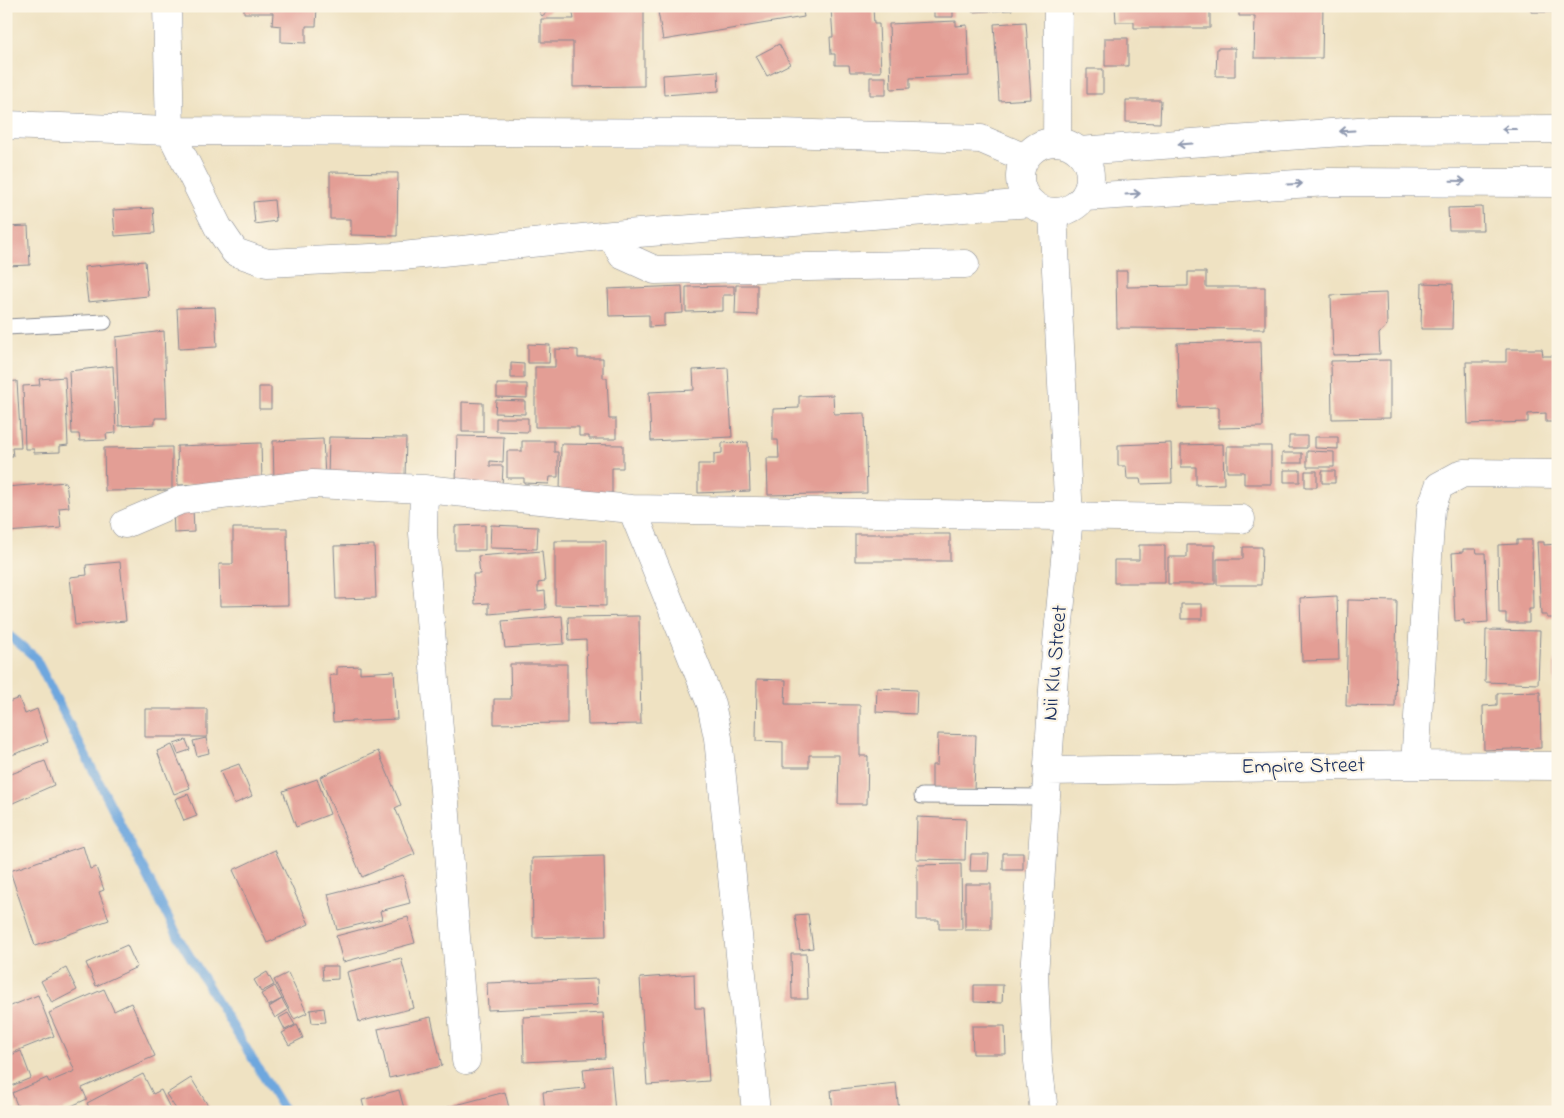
<svg xmlns="http://www.w3.org/2000/svg" width="1564" height="1118" font-family="'Indie Flower',sans-serif">
	<rect width="100%" height="100%" fill="#fcf5e5"/>
	<filter id="ink" filterUnits="userSpaceOnUse"><feTurbulence type="fractalNoise" baseFrequency=".02" numOctaves="2"/><feDisplacementMap in="SourceGraphic" scale="10" xChannelSelector="R" yChannelSelector="G"/><feConvolveMatrix kernelMatrix="1 2 1 2 8 2 1 2 1" color-interpolation-filters="sRGB"/></filter>
	<filter id="wash" filterUnits="userSpaceOnUse"><feTurbulence type="fractalNoise" baseFrequency=".0096" numOctaves="4" result="noise"/><feDisplacementMap in="SourceGraphic" scale="20" xChannelSelector="R" yChannelSelector="G"/><feGaussianBlur stdDeviation="1.12" result="paint"/><feColorMatrix in="noise" values="0 0 0 0 0 0 0 0 0 0 0 0 0 0 0 0 0 1.4 0 .05"/><feComposite in="paint" operator="in"/></filter>
	<g filter="url(#wash)">
		<rect width="100%" height="100%" fill="#efe2c2"/>
		<g fill="none" stroke-linecap="round" stroke-linejoin="round">
			<path stroke="#6ea7de" stroke-width="9" d="M6,633L35,657L180,940L285,1112"/>
		</g>
		<g id="blocks">
			<path fill="#e39e95" d="M244,6H317L316,26H306V43L281,42V26L272,25L273,13H244Z
				M535,6H555L542,16Z
				M567,6H644V86L573,87V42H541V19H574L573,14Z
				M657,6H802L804,17L663,40Z
				M934,6H953V17H934Z
				M972,6H1011L1012,10L972,12Z
				M1115,6H1210V28H1134V22H1116Z
				M1239,6H1323L1322,58H1254L1255,16H1239Z
				M1531,6H1558V12H1531Z
				M871,7V9L873,8L874,24H879L881,72H850L849,65H835V54H831L830,37H833L831,8Z
				M956,21V26L967,25L969,76L910,78V88L891,89L889,24Z
				M1026,22L1031,99L999,101L994,24Z
				M1105,38H1128V66H1105Z
				M779,44L790,64L767,76L756,56Z
				M1217,48H1235V76H1216Z
				M1087,69H1103V94H1087Z
				M718,71L719,91L664,95L663,75Z
				M870,77H886V95H870Z
				M1126,100H1161L1160,123L1126,122Z
				M330,172L398,173L397,236L351,235V219H330Z
				M274,200L276,221L255,224L253,202Z
				M1482,207L1483,230H1449L1448,208Z
				M153,208L155,233L115,236L113,210Z
				M28,226L30,265L6,266V227Z
				M145,261L148,296L88,302L84,267Z
				M1116,271H1127V287L1188,286V272H1206V287H1265V329L1117,328Z
				M1422,283L1453,284L1452,329H1421Z
				M736,285H757V315L735,314Z
				M682,286L683,313L664,314V326L649,327V315L609,316L608,289Z
				M734,286V295H723V311L686,312V287Z
				M1386,293L1387,325L1379,334L1380,354L1333,355L1331,295Z
				M215,307L217,347L179,349L177,308Z
				M164,331L167,418H155V424L119,426L116,337Z
				M1261,341L1263,427L1219,428V407L1179,408L1177,343Z
				M528,344L550,345L549,363H528Z
				M555,349L578,350V358H603V378H607L609,419H616V439H589V436H579V427H535V367H555Z
				M1506,349H1542L1543,356H1558V422H1546V413L1528,414V422L1468,424L1466,362H1506Z
				M1390,360V418L1332,419L1331,361Z
				M511,363L524,364V378H511Z
				M113,366L116,433L106,434L107,440L80,441L79,434H72L69,371Z
				M728,368L732,437L651,441L649,392L694,390L693,370Z
				M65,377L68,445L60,446V452L34,453V449H25L23,386L40,385L39,379Z
				M17,381L21,448H12L13,456H6V382Z
				M497,384H527V398L497,397Z
				M259,387H271V409H259Z
				M833,395L834,414L865,413L867,493L768,495L767,458H779L778,440H773V409L799,408V396Z
				M496,400L525,401V414L495,413Z
				M462,402L483,403V432H462Z
				M496,418H528V432L496,431Z
				M457,436L504,437L503,462L490,461V466H503L502,487L456,486Z
				M1289,436H1307V448H1289Z
				M329,437L406,438L405,478L328,477Z
				M1315,437H1338V449L1315,448Z
				M323,439L325,477L274,480L273,441Z
				M522,441H554V452H558V477H550L549,484L524,483V478H507V451H522Z
				M748,442L750,491L698,493V464H714V454L722,453V443Z
				M261,443L262,482L178,485L177,446Z
				M1171,443L1172,483L1141,484L1140,479H1127L1126,466H1118V445Z
				M561,444L623,445V468H612V493L560,492Z
				M1223,444L1224,484L1196,485V467H1181V445Z
				M1227,446H1271V484H1244V472H1227Z
				M172,447V490L105,491L104,448Z
				M1307,451L1334,452V467H1307Z
				M1282,453H1302V463H1282Z
				M1284,470H1300V482H1284Z
				M1305,471H1317V487H1305Z
				M1322,471H1335V483H1322Z
				M66,482L69,507L59,508L61,528L6,532V487Z
				M193,508L194,532L174,533L173,509Z
				M485,525V550H455V526Z
				M491,525L538,527L537,549L490,548Z
				M233,528H287L288,605L220,606L219,564H233Z
				M855,534H950V561H855Z
				M1517,540H1532L1533,609H1529V623H1506V613H1499L1498,545L1517,544Z
				M555,541H606V606L555,605Z
				M1537,542H1544V545L1558,544V618H1547V615H1541Z
				M374,545L376,598L336,599L334,546Z
				M1139,545H1165V583H1114V560H1139Z
				M1187,545H1215V584H1168V557H1187Z
				M1243,547H1262L1261,585H1217V559H1243Z
				M1463,549H1476L1477,553H1485L1488,622L1464,624V620L1455,621L1452,553L1463,552Z
				M542,551L545,582L538,583V592L545,591L546,609L489,614V603L475,604L473,574H480L478,556Z
				M120,562L126,621L75,625L70,577L87,575L86,565Z
				M1337,596L1339,660L1302,661L1300,598Z
				M1348,600L1397,601L1395,707L1346,706Z
				M1181,604H1202V619H1181Z
				M562,616L564,644L505,648L502,621Z
				M639,616L641,724L588,725L586,640L569,641L568,617Z
				M1486,630L1540,631L1538,684L1485,682Z
				M1554,660H1558V711H1555Z
				M510,664H567V723L494,724V699H511Z
				M360,666V673L394,671L397,719L333,722L330,675H337V667Z
				M757,679L786,680L785,704L860,705V756H868L867,804H838L839,755H809V767H783V742L756,741Z
				M877,688L917,690L916,714L876,712Z
				M1540,692L1541,748L1484,750L1483,706L1497,705V693Z
				M19,698L25,714L37,709L48,742L6,757V703Z
				M145,709H207V737H145Z
				M938,734L976,735L974,790L932,789V765H937Z
				M206,738L209,753L197,756L193,741Z
				M186,740L190,750L178,754L174,744Z
				M172,745L190,788L174,794L157,751Z
				M378,751L401,805L395,808L415,854L362,877L320,777Z
				M45,761L54,785L6,806V776Z
				M239,764L252,796L234,804L220,771Z
				M317,779L330,814L296,827L283,791Z
				M188,794L197,816L184,821L175,799Z
				M917,817L966,819L965,860L916,859Z
				M83,846L90,869L96,867L104,890L99,892L109,920L35,946L10,871Z
				M275,850L309,924L267,943L233,870Z
				M1003,853H1023V870H1003Z
				M971,854H989L988,871H970Z
				M604,856L606,936L533,938L532,858Z
				M961,864L962,929H939V920H917V865Z
				M403,875L410,903L380,911L382,919L337,930L328,894Z
				M965,884H991V930H965Z
				M808,914L813,948L800,950L795,915Z
				M408,917L415,943L343,962L336,936Z
				M127,945L137,967L96,986L86,963Z
				M791,954H806L808,999H792Z
				M401,958L414,1008L359,1022L347,972Z
				M322,966H338V979L323,980Z
				M66,968L77,990L52,1003L41,981Z
				M267,972L274,985L261,992L254,980Z
				M288,973L307,1013L294,1019L274,980Z
				M694,974L695,1008H704L709,1081L647,1085L640,978Z
				M597,979L598,1005L488,1010L487,983Z
				M974,985H1003L1002,1003L974,1002Z
				M275,986L282,999L268,1006L261,994Z
				M104,989L114,1011L131,1003L155,1056L82,1088L87,1099L58,1112H20L12,1093L47,1078L49,1082L75,1071L49,1013Z
				M38,995L54,1036L6,1055V1008Z
				M282,999L288,1010L275,1018L269,1007Z
				M324,1008L326,1022L312,1023L310,1010Z
				M288,1013L295,1025L285,1030L279,1018Z
				M603,1013L605,1058L524,1062L523,1017Z
				M431,1017L442,1066L389,1078L378,1029Z
				M297,1025L303,1038L289,1045L282,1033Z
				M972,1026H1005L1006,1054H973Z
				M21,1051L31,1078L6,1088V1057Z
				M611,1066L615,1112H545L543,1092L585,1088L583,1069Z
				M143,1074L153,1094L161,1090L172,1112H91L87,1103Z
				M191,1078L212,1112H178L166,1094Z
				M896,1083L899,1112H833L831,1090Z
				M399,1090L405,1112H365L362,1100Z
				M505,1092L510,1112H441V1109Z"/>
		</g>
	</g>
	<g filter="url(#ink)">
		<use href="#blocks" fill-opacity="0" stroke="#858890" stroke-width="1"/>
		<g fill="none" stroke-linecap="round" stroke-linejoin="round">
			<defs>
				<path id="lane" d="M6,327L104,322
					M922,796L1046,797"/>
				<path id="street" d="M167,6L170,131L218,227L235,252L267,263L392,257L612,235L1031,203
					M6,125L170,131L780,133L981,139L1025,158
					M1020 177a35 35 0 1 1 70 0a35 35 0 1 1-70 0Z
					M1057,142L1058,6
					M1079,151L1372,130L1558,129
					M1085,197L1329,182L1558,183
					M612,235L622,255L655,270L965,264
					M632,509L711,704L718,738L756,1112
					M125,524L181,500L313,484L424,489
					M1415,765L1431,509L1439,486L1463,473L1558,474
					M1048,771L1415,765L1558,766
					M466,1060L423,533L424,489L632,509L1241,519
					M1044,1112L1038,1061L1034,976L1054,675L1069,517L1053,213"/>
			</defs>
			<use href="#lane" stroke="#858890" stroke-width="17"/>
			<use href="#street" stroke="#858890" stroke-width="29"/>
			<use href="#lane" stroke="#fff" stroke-width="15"/>
			<use href="#street" stroke="#fff" stroke-width="28"/>
		</g>
		<defs><path id="oneway-shaft" d="M-6 0H5M1.5-3L5.5 0L1.5 3" fill="none" stroke-width="1.6" stroke-linecap="round" stroke-linejoin="round" transform="scale(1.25)"/></defs>
		<g stroke="#8d97ae">
			<use href="#oneway-shaft" transform="translate(1509 129) rotate(180)"/>
			<use href="#oneway-shaft" transform="translate(1347 131) rotate(177)"/>
			<use href="#oneway-shaft" transform="translate(1185 144) rotate(176)"/>
			<use href="#oneway-shaft" transform="translate(1458 181) rotate(1)"/>
			<use href="#oneway-shaft" transform="translate(1295 184) rotate(-3)"/>
			<use href="#oneway-shaft" transform="translate(1133 194) rotate(-4)"/>
		</g>
	</g>
	<g text-anchor="middle" dominant-baseline="central" stroke-width="4.5" stroke-linejoin="round" paint-order="stroke">
		<g font-size="22" fill="#1b2f5e" stroke="#fcf5e5">
			<text transform="translate(1056 663) rotate(-85)">Nii Klu Street</text>
			<text transform="translate(1303 767) rotate(-1)">Empire Street</text>
		</g>
	</g>
	<rect width="1564" height="1118" fill="none" stroke="#fcf5e5" stroke-width="25"/>
</svg>
